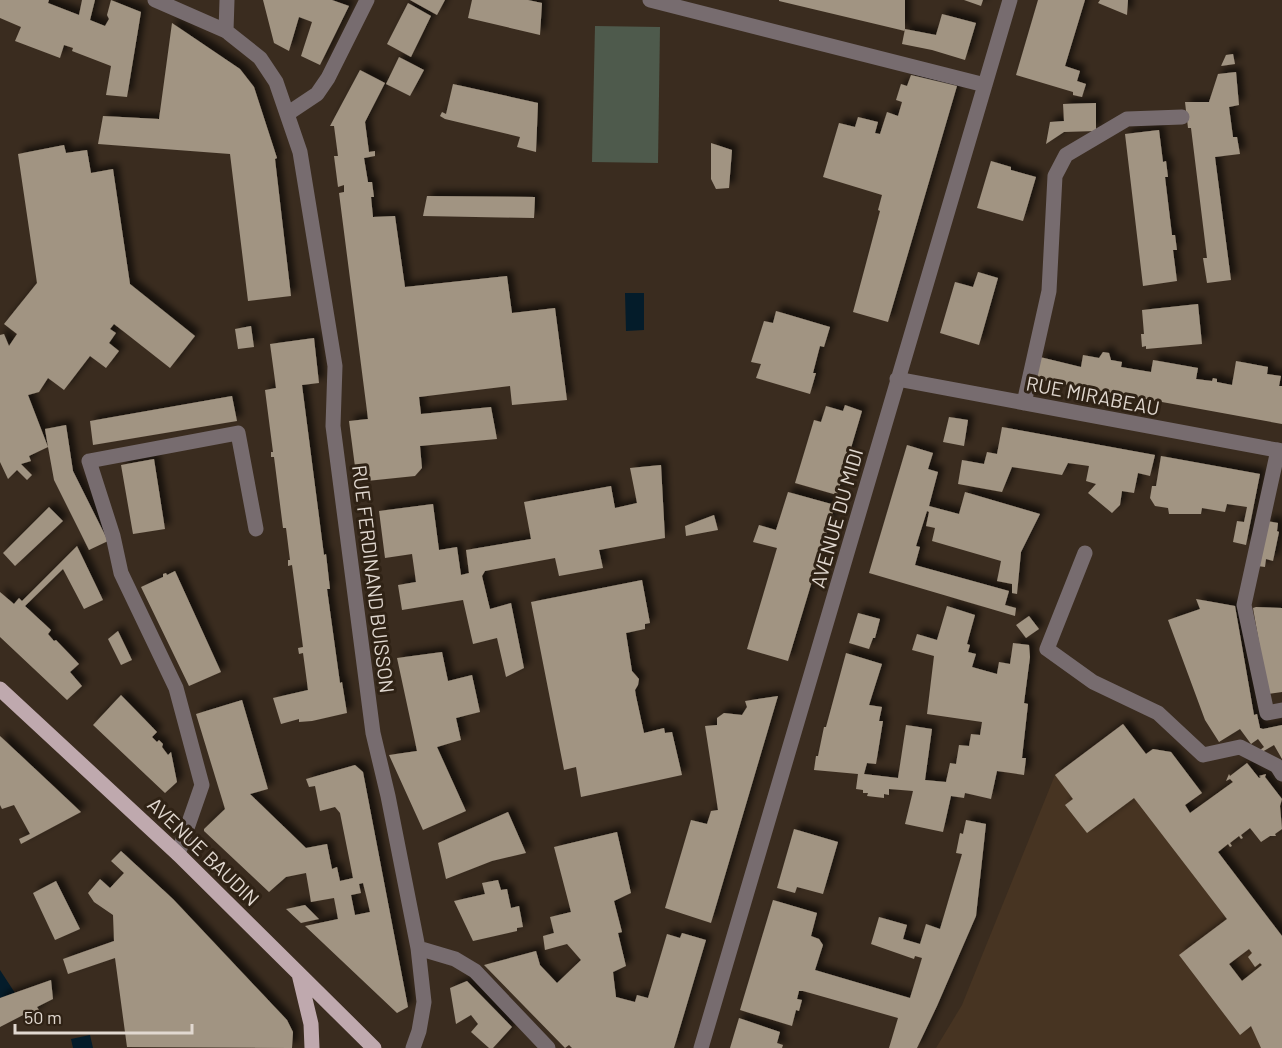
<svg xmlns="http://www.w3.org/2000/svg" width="1282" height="1048" font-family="Barlow,sans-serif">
	<defs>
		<filter id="shadow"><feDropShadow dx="5.5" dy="-5.5" stdDeviation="3" flood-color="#0009"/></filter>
	</defs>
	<rect width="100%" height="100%" fill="#3a2c1f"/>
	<path fill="#473422" d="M1123,724L1146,754L1153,749L1171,752L1202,793L1185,805L1190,813L1232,782L1230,779H1227L1229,774L1230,776L1246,764V761L1250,760L1251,762L1249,764L1259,778L1261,777L1259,776L1266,774V777L1282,799V829L1275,834L1276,836H1270L1261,842L1250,828L1218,852L1282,936V1048H936L962,1005L1055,775Z"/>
	<path fill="#4e5a4c" d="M595,26L660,27L658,163L592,162Z"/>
	<path fill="#041c2a" d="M625,293H644V330L626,331Z
		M0,970L15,993L0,998Z
		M90,1035L93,1048H73L71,1039Z"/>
	<path fill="#a19482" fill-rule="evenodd" filter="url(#shadow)" d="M0,0H49L48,3L79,15L82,0H95L90,20L105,26L109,19L107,15L111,0L141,12L127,97L106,95L111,66L72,51L73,48L64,45L60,58L15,41L21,27L0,18Z
		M263,0H332L349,6L320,65L301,56L312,22L299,17L289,51L274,43Z
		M410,0H445L437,15Z
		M472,0H528L542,3L540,35L468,18Z
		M779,0H905V31L779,1Z
		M964,0H983L981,6Z
		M1038,0H1085L1065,66L1080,71L1077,81L1086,84L1082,97L1073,95V92L1016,75Z
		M1100,0H1128L1127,15L1098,3Z
		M408,3L431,16L411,57L387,44Z
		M942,14L976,23L965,60L932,50L902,44L905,29L936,35Z
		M172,23L240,69L254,87L277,158L275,159L291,296L248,301L230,154L98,144L103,116L159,119Z
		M1233,54L1235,64L1221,66L1226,55Z
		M399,57L424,70L410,96L386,84Z
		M360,70L385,83L365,122L369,152L375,151V156L364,158L368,182H372L374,197H371L373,217L395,216L405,287L507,276L512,313L555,308L567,400L512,405L510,386L419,397L421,414L491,407L497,439L420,446L422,468L415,476L357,482L349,421L368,419L339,193L344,192V185L338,187L334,156H338L334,126H330Z
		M1236,72L1239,105L1229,107L1233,137H1237L1240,154L1215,157L1231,280L1207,283L1203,258H1207L1191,128H1188L1185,102H1209L1218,74Z
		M911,75L957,86L888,322L853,312L880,211L878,210L882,195L823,177L839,123L855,127L858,117L878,122L875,133L880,134L887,112L898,116L902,102L896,100L901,84L907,86Z
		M453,84L538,103L536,152L517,147L520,137L445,119L440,116L442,112L446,114Z
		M1096,103V131L1064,132L1046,144L1050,122L1064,121L1063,104Z
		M1159,130L1163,162L1166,161L1168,177H1165L1172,235H1175L1177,250H1173L1177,281L1143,286L1125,134Z
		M711,143L732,150L729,188L716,189L711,179Z
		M64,145L66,153L87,150L91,173L113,169L130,284L195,336L170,368L114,324L110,329L116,333L109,343L119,351L106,368L90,356L64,390L48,378L39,392L28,395L48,447L45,429L66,425L73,471L108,541L89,550L54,480L48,447L29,456L31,461L21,464L32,475L27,480L17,470L8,479L0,462V335L4,334L9,346L17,334L4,324L37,283L18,154Z
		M991,161L1011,167V170L1036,177L1023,221L977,208Z
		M427,196L535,197L534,218L423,216Z
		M978,272L998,278L979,345L940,333L955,282L973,287Z
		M1198,304L1202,344L1146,349V346L1142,347L1141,334H1144L1142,310Z
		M776,311L830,327L824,347L820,346L813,373H816L810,394L756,378L761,364L751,362L764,321L773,323Z
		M251,326L254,347L238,349L235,329Z
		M314,338L319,383L302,385L324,555L326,554L330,589H327L340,683L342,682L347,713L312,721L299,722V719L281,724L273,698L308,690L303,653L299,654L298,648L303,647L292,565L288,566V560H290L286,528H283L274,457H271V452H273L265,390L276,388L270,344Z
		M1103,352L1109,353L1111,360L1122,362L1121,367L1151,372L1153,360L1198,368L1196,379L1212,381L1213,378L1217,379V382L1232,385L1236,361L1268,367L1267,374L1281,376L1279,386H1282V424L1036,379L1040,357L1081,367L1083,355L1099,358Z
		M232,396L237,421L93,445L90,421Z
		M845,405L862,411L837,495L795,483L814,420L821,422L826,406L843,411Z
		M949,417L968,420L964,446L943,442Z
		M1002,427L1155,455L1150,476L1138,473L1134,493L1122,491L1120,505L1112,513L1088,493L1096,484L1086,481L1089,466L1068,463L1062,475L1012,467L1002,492L958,484L962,460L984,464L987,452L997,454Z
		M907,445L933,453L928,469L938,472L929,506L959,514L965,492L1040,514L1021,552L1017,594L1012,593V584L997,581L1001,561L932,541L935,528L926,526L929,512L927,511L916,546L920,547L915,565L1009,591L1005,605L1016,608L1015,616L869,573Z
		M1161,456L1260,474L1246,545L1233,542L1237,521L1244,522L1247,507L1227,504L1225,512L1202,508L1201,514H1169L1168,508L1155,506L1150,498L1152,486H1156Z
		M154,459L165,529L133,534L121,465Z
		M661,465L665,538L599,550L603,568L559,576L555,558L485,571L482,576L490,609L511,603L524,668L506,677L497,638L473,644L463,600L402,610L398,585L416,582L412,554L385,558L379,511L433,504L439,550L457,547L461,575L469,573L466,550L531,539L524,502L611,486L615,508L637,503L630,468Z
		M788,492L835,505L788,661L747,649L777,548L753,542L759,525L776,530Z
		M49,507L63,521L15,566L3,553Z
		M714,515L718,530L686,536L685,526Z
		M1267,521L1278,523L1277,531L1279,532L1273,561L1266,559L1265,567L1257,566Z
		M77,546L103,600L84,609L63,569L25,606L51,630L48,634L54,641L56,640L79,664L70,672L82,686L67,700L0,637V592L14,604L19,598L22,601Z
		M175,571L221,672L189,686L141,587L163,577V574L166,573L167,575Z
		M642,580L650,623L645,624V629L626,633L632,671L639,679L638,685L635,690L636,696L644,733L664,728L665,733L672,732L682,775L581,797L576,767L564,770L531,602Z
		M1196,599L1235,606L1254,715L1257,714L1260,728L1263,729L1282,725V759L1274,745L1262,752L1260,750L1264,747L1258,739L1251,744L1240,729L1219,742L1205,720L1168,620L1200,609Z
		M947,606L975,615L967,644L970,645L968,652L976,654L972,667L997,674L999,662L1010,664L1013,643L1029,645L1030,657L1024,703L1028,704L1022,758H1026L1024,775L997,771L991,799L965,793L964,798L951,796L943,832L905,824L913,791L889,789V795L884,794V798L867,796L868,793H863V790L856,789L858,774L814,770L816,756H818L824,727H826L846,653L882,664L869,705L882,707L879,721H883L876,764L867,763L864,774L898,778L906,725L932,729L925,780L946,782L950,763L956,764L959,745L969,746L971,734L980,735L982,722L927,714L934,656L912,650L917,634L937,640Z
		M1256,607L1282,608V692L1268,694L1253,608Z
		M858,613L880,619L875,638H873L869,649L849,643Z
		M1029,616L1039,629L1026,638L1016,625Z
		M118,631L132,660L121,665L108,639Z
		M442,652L448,681L472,675L480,712L456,718L461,740L437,747L466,811L423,830L389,755L417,751L397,658Z
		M121,695L157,732L152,737L157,742L159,740L163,744L162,747L168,755L171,752L177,782L165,793L93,725Z
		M778,696L711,923L665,908L691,820L707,824L711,811L718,810L705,726L717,725V718L724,713L742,715L747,707L745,701Z
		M242,700L268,789L250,794L306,848L327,844L332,869L337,867L340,881L353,878L340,813L335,807L320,811L315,786L309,787L306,779L355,765L363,772L408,1007L397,1013L305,926L338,919L334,898L311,902L306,873L286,877L269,892L204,831V829L225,809L196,714ZM363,883L370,912L355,915L351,895L361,893L359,884Z
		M1123,724L1146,754L1153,749L1171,752L1202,793L1185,805L1190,813L1233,782L1230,779L1226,781L1229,774L1230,776L1247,763L1259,778L1261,777L1259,776L1266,774L1265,777L1282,799L1280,806L1282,829L1275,834L1276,836H1270L1261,842L1250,828L1241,835L1243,838L1241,839L1239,836L1230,843L1232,846L1230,847L1228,844L1218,852L1282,936V1048H1261L1251,1026L1240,1035L1179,955L1227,919L1134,798L1087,833L1065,805L1073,799L1055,775ZM1249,949L1252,953L1248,957L1255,967L1260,963L1262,965L1242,981L1229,964Z
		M0,736L47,780L81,812L21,844L19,839L30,834L14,805L2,809L0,805Z
		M508,812L526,853L492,861L446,879L438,843Z
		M966,820L986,824L976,916L937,1006L917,1048H889L898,1018L803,991H799L797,999L802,1000L799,1011L796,1010L792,1026L740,1010L773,900L817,913L811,936L819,939L823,945L815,970L910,998L922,958L915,956L914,959L871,944L879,917L907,925L903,939L920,944L926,924L940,929L962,854L956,853L960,833L963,834Z
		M794,829L838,842L823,894L797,887L795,893L777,888Z
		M617,832L631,893L614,901L622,932L618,933L626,966L613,972L616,997L635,1002L637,995L648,998L667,934L680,938L682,933L706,940L674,1048H572L569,1045L565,1048L484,965L536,951L540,965L557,983L581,960L567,944L545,950L543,936L554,933L550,917L571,912L554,847Z
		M121,851L173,899L287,1020L293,1032L292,1048L127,1047L115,958L68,974L63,959L114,941L113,915L94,902L88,893L100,879L110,888L124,873L111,861Z
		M498,880L501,890L507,889L511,908L519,906L523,927L517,928V931L473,941L454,901L485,894L482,883Z
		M56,881L80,929L55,940L33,893Z
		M305,905L319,919L301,923L286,909Z
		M51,980L53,999L37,1007L39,1010L29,1016L27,1013L0,1027V998Z
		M467,981L512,1027L493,1048H489L471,1032L478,1024L471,1015L456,1024L450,988Z
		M739,1018L780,1032L777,1043L783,1045L782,1048H730Z"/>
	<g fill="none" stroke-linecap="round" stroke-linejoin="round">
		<path stroke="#776c6f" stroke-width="15" d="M155,0L226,31L260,58L276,82L300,152L335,366L333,426L373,733L388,796L418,948L424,1002L419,1031L413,1048
			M650,0L985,85
			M226,31L227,0
			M287,114L317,94L328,78L367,0
			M897,379L1282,451
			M1024,403L1049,291L1055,176L1066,155L1127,119L1182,117
			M1278,450L1244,605L1267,713L1282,710
			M1085,553L1047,649L1093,682L1158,713L1203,755L1240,747L1277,766L1282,774
			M178,854L202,785L176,688L121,573L113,536L89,461L238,433L256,529
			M418,948L455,959L475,971L548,1048
			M701,1048L1010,0"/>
		<path stroke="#bfa9ae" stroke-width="15" d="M0,689L178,854L374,1048
			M299,974L311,1024L312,1048"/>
	</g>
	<g text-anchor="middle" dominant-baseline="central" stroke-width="6" stroke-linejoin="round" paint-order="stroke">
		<g font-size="20" fill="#e1d8d0" stroke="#2f2215">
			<text transform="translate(1093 395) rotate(11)">RUE MIRABEAU</text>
			<text transform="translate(836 518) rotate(-74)">AVENUE DU MIDI</text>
			<text transform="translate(374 579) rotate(83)">RUE FERDINAND BUISSON</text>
			<text transform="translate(204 851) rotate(44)">AVENUE BAUDIN</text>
		</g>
	</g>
	<path d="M15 1024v9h177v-9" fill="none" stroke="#e1d8d0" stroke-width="3"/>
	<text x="24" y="1024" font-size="18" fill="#e1d8d0" stroke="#2f2215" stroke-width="4.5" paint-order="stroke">50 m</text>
</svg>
